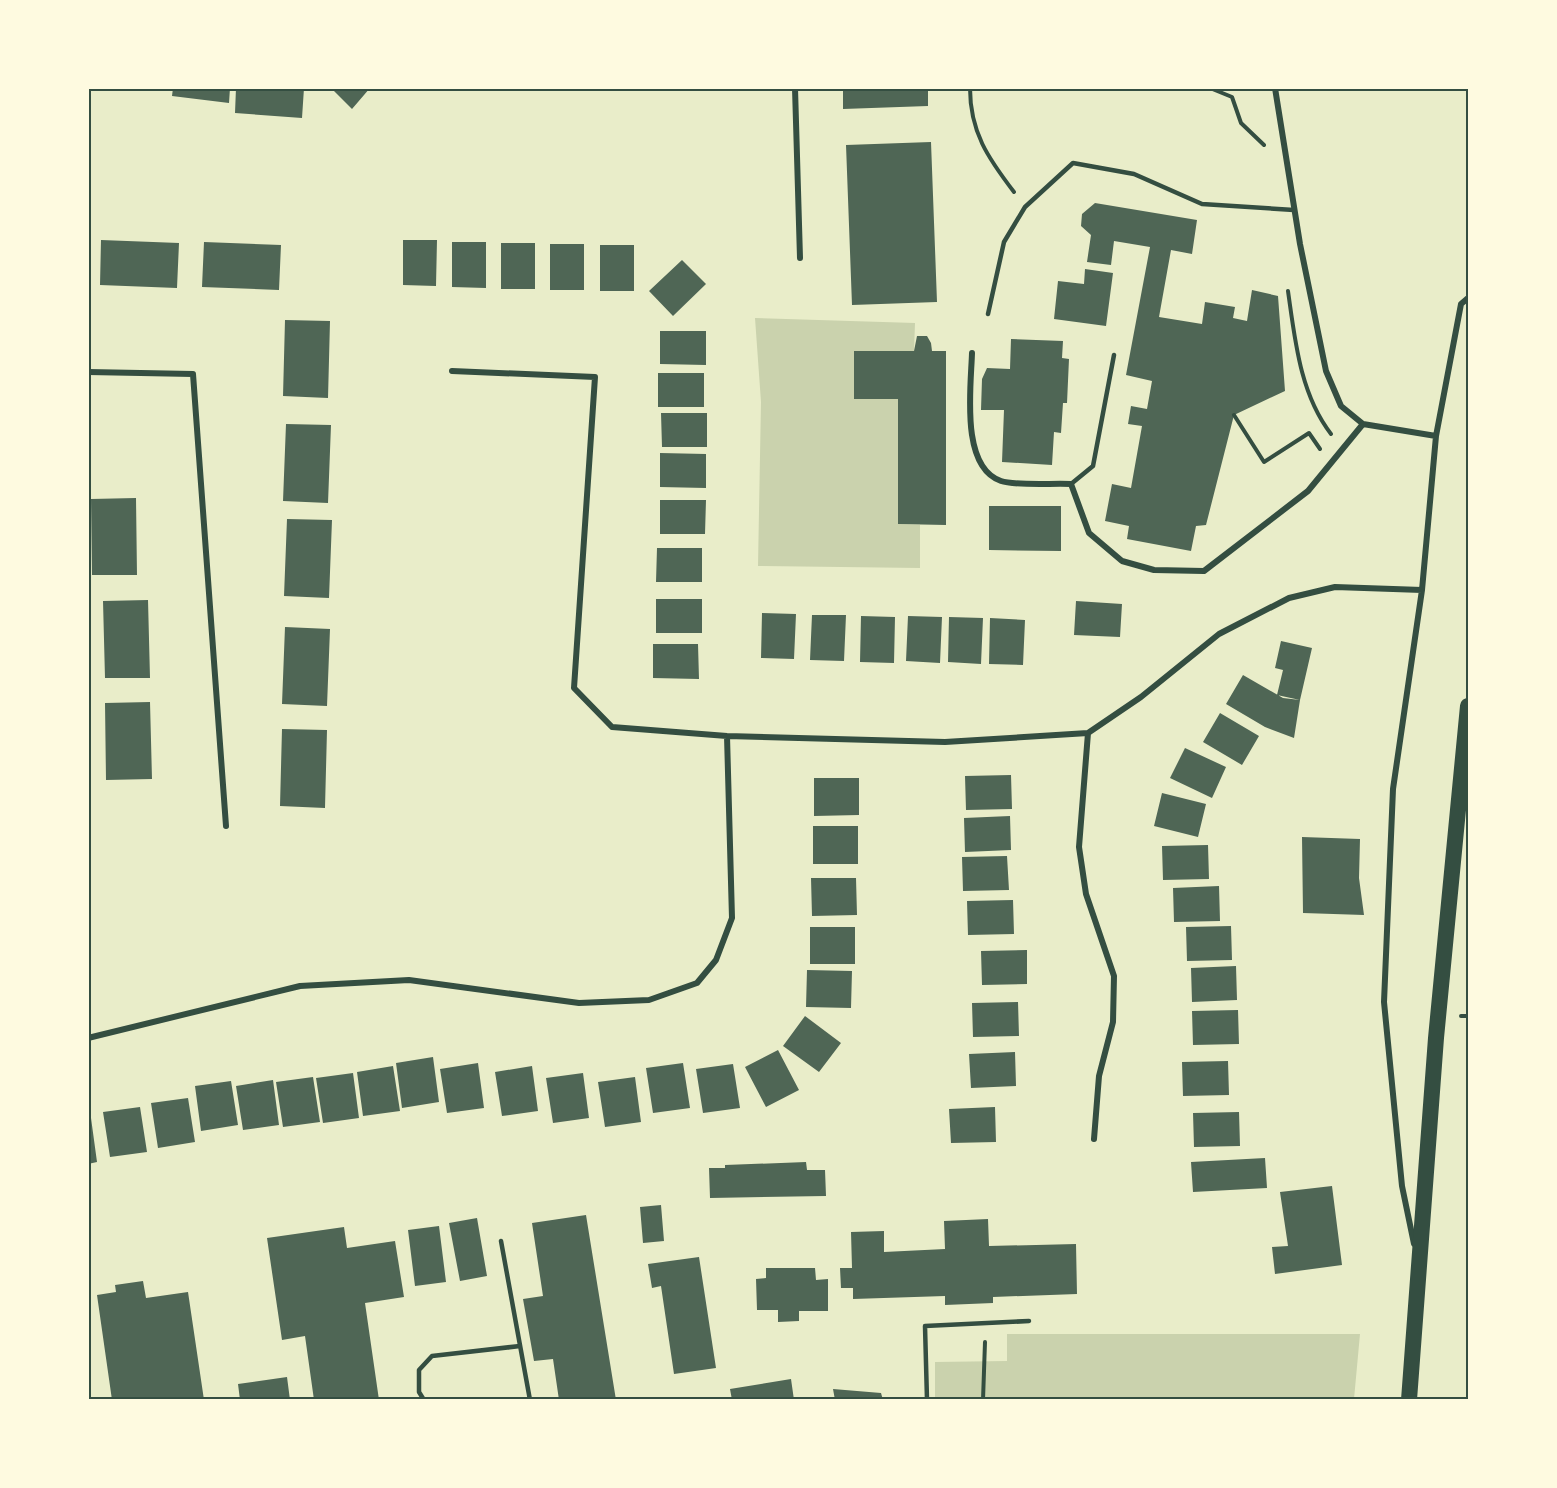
<svg xmlns="http://www.w3.org/2000/svg" width="1557" height="1488" font-family="'Sofia Sans Condensed',sans-serif">
	<rect width="100%" height="100%" fill="#e9edc9"/>
	<path fill="#cad2ad" d="M755,318L915,323L914,351H854V398L898,399V524L920,525V568L758,566L761,402Z
		M1007,1334H1360L1354,1399H935V1362L1007,1361Z"/>
	<path fill="#4f6655" d="M173,88H230L229,103L172,96Z
		M236,88H304L302,118L235,113Z
		M331,88H370L352,109Z
		M843,88H928V106L843,109Z
		M931,142L937,302L852,305L846,145Z
		M1095,203L1197,220L1192,254L1171,250L1159,317L1202,324L1205,302L1235,307L1233,318L1247,321L1252,290L1278,296L1285,391L1234,415L1206,525L1196,526L1191,551L1127,539L1129,526L1105,521L1112,484L1131,488L1142,426L1128,424L1131,406L1147,409L1152,381L1126,375L1150,247L1114,241L1111,265L1087,262L1091,235L1081,226L1082,214Z
		M101,240L179,243L177,288L100,285Z
		M403,240H437L436,286L403,285Z
		M204,242L281,245L279,290L202,287Z
		M452,242H486V288L452,287Z
		M501,243H535V289H501Z
		M550,244H584V290H550Z
		M600,245H634V291H600Z
		M682,260L706,284L673,316L649,291Z
		M1085,269L1113,273L1106,326L1054,319L1058,281L1084,284Z
		M285,320L330,321L328,398L283,396Z
		M660,331H706V365L660,364Z
		M917,336H927L931,343L932,351H946V525L898,524V399H854V351H914Z
		M1011,339L1063,341L1062,358L1069,359L1067,403H1063L1061,433L1054,432L1052,465L1002,462L1004,410H981L982,379L987,368L1010,369Z
		M658,373H704V407H658Z
		M661,413H707V447H662Z
		M286,424L331,425L328,503L283,501Z
		M660,453L706,454V488L660,487Z
		M136,498L137,575H92L91,499Z
		M660,500H706L705,534H660Z
		M989,506H1061V551L989,550Z
		M287,519L332,520L329,598L284,596Z
		M657,548H702V582H656Z
		M656,599H702V633H656Z
		M148,600L150,678H105L103,601Z
		M1076,601L1122,604L1120,637L1074,635Z
		M762,613L796,614L794,659L761,658Z
		M812,615H846L844,661L810,660Z
		M861,616L895,617L894,663L860,662Z
		M908,616L942,617L940,663L906,661Z
		M949,617L983,618L981,664L948,662Z
		M990,618L1025,620L1023,665L989,664Z
		M285,627L330,629L327,706L282,704Z
		M1281,641L1312,648L1300,700L1277,695L1283,670L1275,668Z
		M653,644H698L699,679L653,678Z
		M1243,675L1283,698L1300,700L1294,738L1265,727L1226,704Z
		M150,702L152,779L106,780L105,703Z
		M1220,713L1259,736L1242,765L1203,742Z
		M282,729L327,730L325,808L280,806Z
		M1185,748L1226,767L1212,798L1170,778Z
		M1011,775L1012,809L966,810L965,776Z
		M814,778H859V815L814,816Z
		M1162,793L1206,804L1198,837L1154,826Z
		M1010,816L1011,850L965,852L964,818Z
		M813,826H858V864H813Z
		M1302,837L1360,839L1359,878L1364,915L1303,913Z
		M1208,845L1209,879L1163,880L1162,846Z
		M1007,856L1009,890L963,891L962,857Z
		M811,878H856L857,915L812,916Z
		M1219,886L1220,921L1174,922L1173,888Z
		M1013,900L1014,934L968,935L967,901Z
		M1231,926L1232,960L1187,961L1186,927Z
		M810,927H855V964H810Z
		M1027,950V984L982,985L981,951Z
		M1236,966L1237,1000L1192,1002L1191,968Z
		M807,970L852,971L851,1008L806,1007Z
		M1018,1002L1019,1036L973,1037L972,1003Z
		M1238,1010L1239,1044L1193,1045L1192,1011Z
		M805,1016L841,1043L819,1072L783,1046Z
		M778,1050L799,1090L766,1107L745,1067Z
		M1015,1052L1016,1086L971,1088L969,1054Z
		M433,1057L439,1102L402,1108L396,1063Z
		M1228,1061L1229,1095L1183,1096L1182,1062Z
		M478,1063L484,1108L447,1113L440,1069Z
		M683,1063L690,1108L653,1113L646,1068Z
		M733,1064L740,1108L703,1113L696,1069Z
		M393,1066L400,1111L363,1116L357,1072Z
		M532,1066L538,1111L502,1116L495,1072Z
		M353,1073L359,1118L323,1123L316,1078Z
		M583,1073L589,1118L553,1123L546,1078Z
		M313,1077L320,1122L283,1127L276,1082Z
		M635,1077L641,1122L605,1127L598,1082Z
		M273,1080L279,1125L243,1130L236,1086Z
		M231,1081L238,1125L201,1131L195,1086Z
		M188,1098L195,1142L158,1148L151,1103Z
		M140,1107L147,1152L110,1157L103,1112Z
		M995,1107L996,1142L951,1143L949,1109Z
		M1239,1112L1240,1146L1194,1147L1193,1113Z
		M88,1118H91L97,1162L88,1164Z
		M1265,1158L1267,1188L1193,1192L1191,1162Z
		M806,1162L807,1170H825L826,1196L710,1198L709,1168H725V1165Z
		M1332,1186L1342,1265L1275,1274L1272,1247L1288,1246L1280,1192Z
		M661,1205L664,1241L643,1243L640,1207Z
		M586,1215L616,1400H559L553,1359L534,1361L523,1299L543,1296L532,1223Z
		M477,1218L487,1276L460,1281L449,1223Z
		M988,1219L989,1246L1076,1244L1077,1294L993,1297V1303L945,1305V1296L853,1299V1288H841L840,1268H852L851,1232L884,1231V1252L945,1249L944,1221Z
		M439,1226L446,1282L415,1286L408,1230Z
		M344,1227L347,1248L395,1241L404,1297L365,1303L379,1400H314L305,1336L282,1340L267,1238Z
		M699,1257L716,1368L674,1374L661,1286L652,1288L648,1264Z
		M766,1268H815L816,1280L828,1279V1311H799V1321L778,1322V1310H757L756,1279L766,1278Z
		M143,1281L146,1298L188,1292L204,1400H112L97,1295L116,1292L115,1285Z
		M287,1377L290,1400H240L238,1384Z
		M791,1379L794,1400H732L730,1389Z
		M833,1389L881,1393L883,1400H835Z"/>
	<g fill="none" stroke-linecap="round" stroke-linejoin="round">
		<path stroke="#344e41" stroke-width="4" d="M970,88C970,132 988,158 1014,192
			M1210,88L1232,97L1241,123L1264,145
			M1288,291C1295,340 1300,394 1331,434
			M1234,415L1264,462L1309,433L1320,449
			M1461,1016H1468V1012
			M983,1400L985,1342"/>
		<path stroke="#344e41" stroke-width="4.5" d="M988,314L1004,242L1025,207L1073,163L1134,174L1202,204L1294,210
			M1071,484L1093,466L1114,355
			M501,1241L530,1400
			M424,1400L419,1392V1370L432,1356L520,1346
			M927,1400L925,1326L1029,1321"/>
		<path stroke="#344e41" stroke-width="6" d="M795,88L800,258
			M1275,88L1300,244L1326,371L1341,406L1363,424
			M972,353C971,387 960,467 1001,481C1015,486 1054,483 1071,484L1089,533L1122,561L1154,570L1204,571L1308,491L1363,424L1436,436
			M452,371L595,377L574,688L612,727L727,736L945,742L1088,733L1141,697L1219,634L1289,598L1335,587L1422,590
			M88,372L193,374L226,826
			M1088,733L1079,847L1086,894L1114,976L1113,1022L1099,1076L1094,1139
			M88,1038L300,986L409,980L579,1003L649,1000L697,983L716,960L732,918L727,736
			M1414,1244L1402,1186L1384,1002L1393,789L1422,590L1436,436L1461,304L1468,298"/>
		<path stroke="#344e41" stroke-width="16" d="M1409,1400L1436,1038L1468,706"/>
	</g>
	<rect width="1557" height="1488" fill="none" stroke="#fefae0" stroke-width="180"/>
	<rect x="90" y="90" width="1377" height="1308" fill="none" stroke="#344e41" stroke-width="2"/>
</svg>
